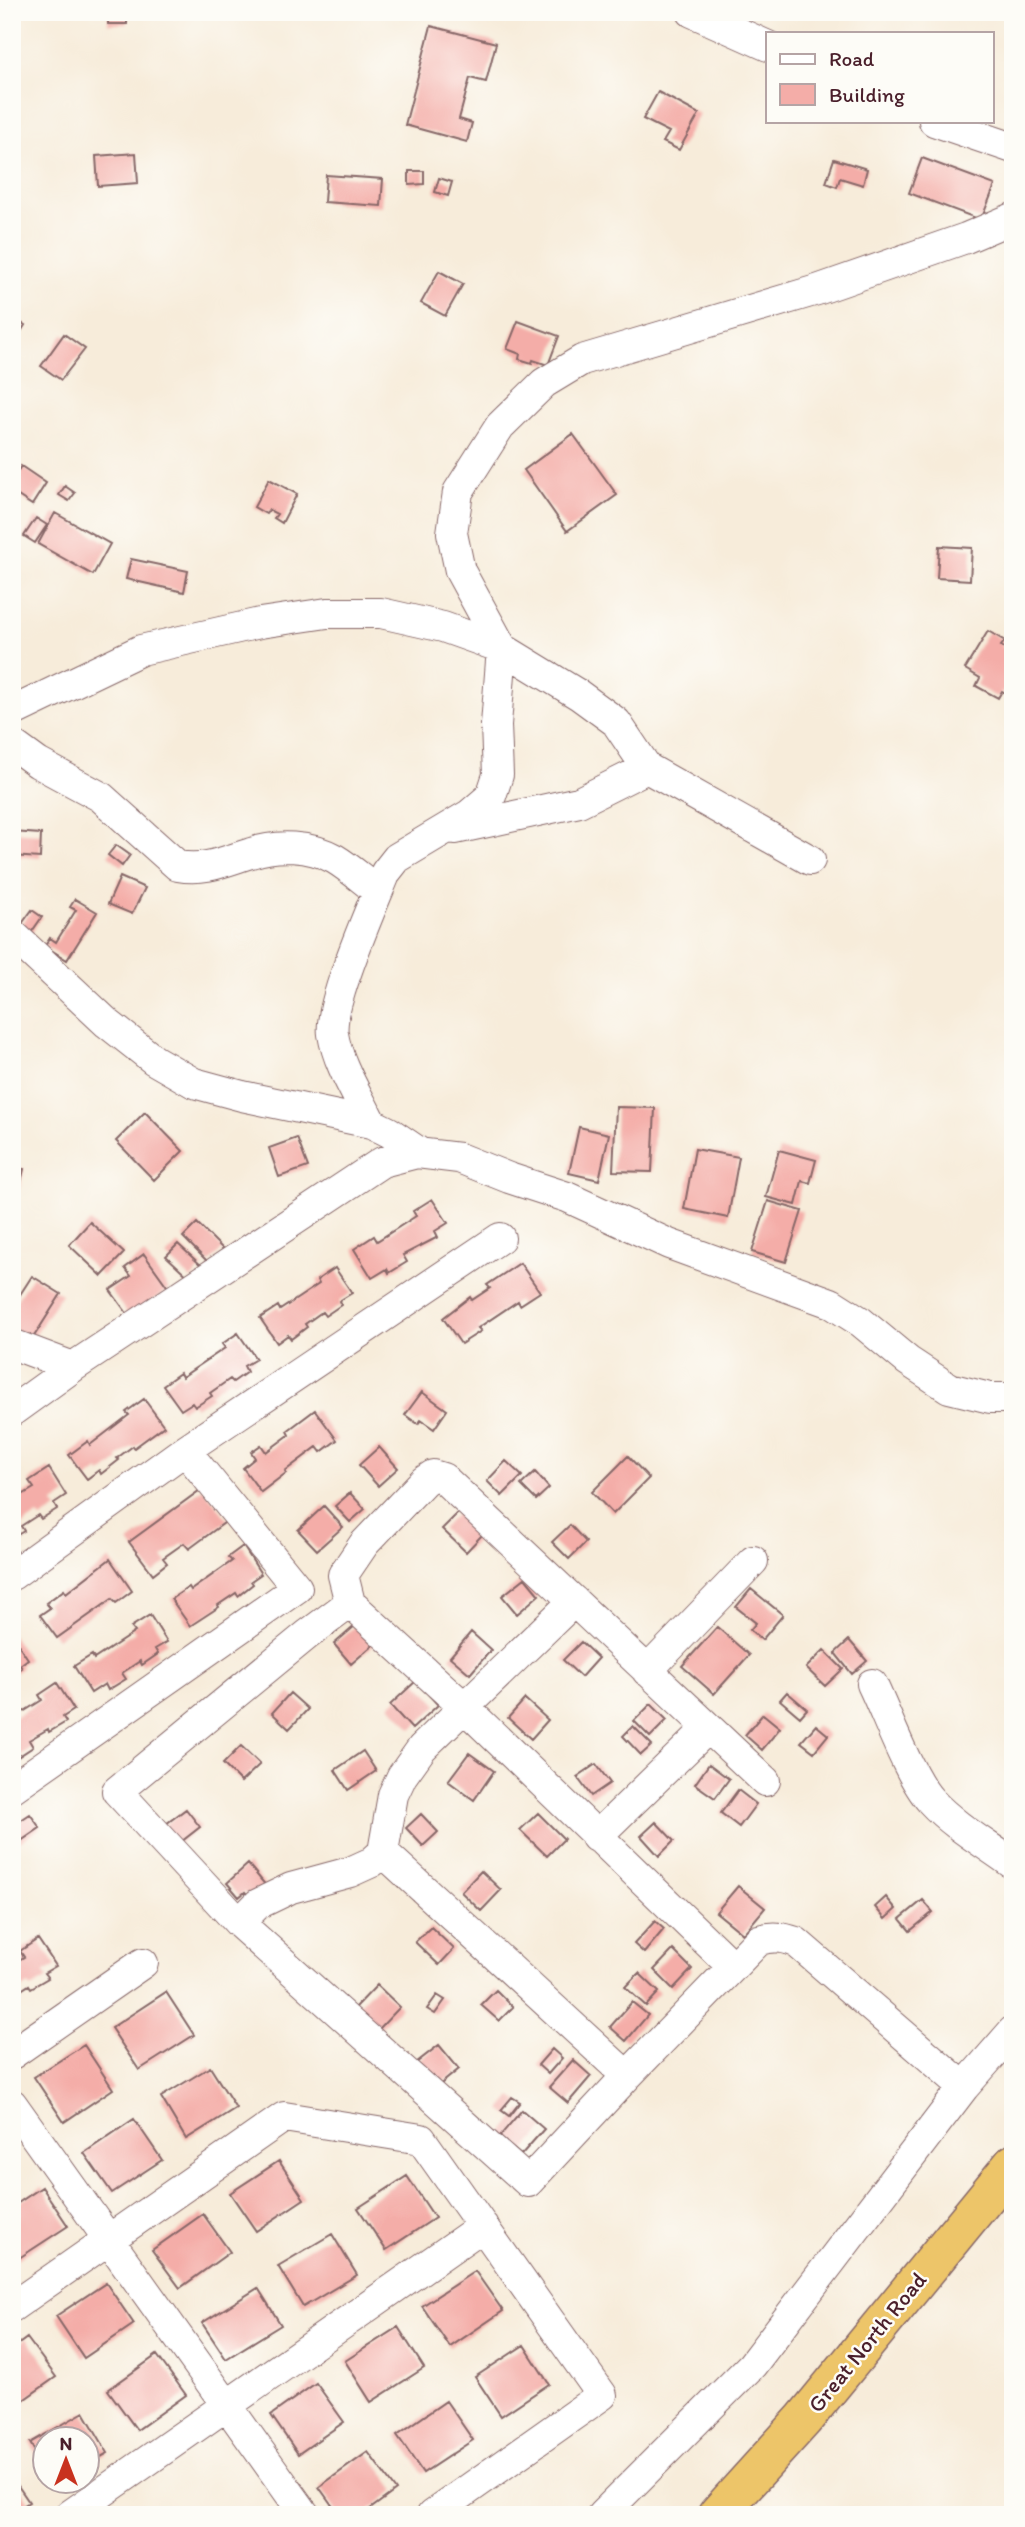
<svg xmlns="http://www.w3.org/2000/svg" width="1025" height="2527" font-family="Itim,sans-serif">
	<rect width="100%" height="100%" fill="#fdfcf7"/>
	<filter id="ink" filterUnits="userSpaceOnUse"><feTurbulence type="fractalNoise" baseFrequency=".0143" numOctaves="2"/><feDisplacementMap in="SourceGraphic" scale="14" xChannelSelector="R" yChannelSelector="G"/><feConvolveMatrix kernelMatrix="1 2 1 2 8 2 1 2 1" color-interpolation-filters="sRGB"/></filter>
	<filter id="wash" filterUnits="userSpaceOnUse"><feTurbulence type="fractalNoise" baseFrequency=".00686" numOctaves="4" result="noise"/><feDisplacementMap in="SourceGraphic" scale="28" xChannelSelector="R" yChannelSelector="G"/><feGaussianBlur stdDeviation="1.57" result="paint"/><feColorMatrix in="noise" values="0 0 0 0 0 0 0 0 0 0 0 0 0 0 0 0 0 1.4 0 .05"/><feComposite in="paint" operator="in"/></filter>
	<g filter="url(#wash)">
		<rect width="100%" height="100%" fill="#f7ecda"/>
		<g id="blocks">
			<path fill="#f4ada8" d="M108,12H127V24H108Z
				M431,26L496,43L486,82L470,78L459,119L472,123L467,142L405,125Z
				M658,92L699,114L679,150L663,142L669,132L643,119Z
				M136,153L138,183L98,186L96,156Z
				M922,158L995,185L981,220L909,193Z
				M834,159L867,169L863,185L840,178L837,187L826,183Z
				M409,171H424V184L409,185Z
				M326,175L383,179L381,206L324,202Z
				M439,178L452,182L448,196L435,192Z
				M439,271L463,284L445,316L421,303Z
				M13,318L25,325L12,346V320Z
				M518,321L559,336L548,365L533,360L532,363L519,359L520,354L507,349Z
				M64,334L85,349L61,380L41,366Z
				M573,434L617,495L567,531L524,470Z
				M21,466L46,483L32,505L12,492V480Z
				M269,479L297,494L282,523L274,518L277,514L269,510L266,514L254,507Z
				M65,486L75,493L69,501L59,495Z
				M55,513L110,544L93,575L38,544Z
				M36,518L47,525L35,543L24,536Z
				M939,546L972,548L970,580L937,578Z
				M131,559L188,571L184,592L126,579Z
				M988,631L1005,641L1001,646L1013,653V697L1002,691L998,698L976,686L980,678L965,669Z
				M12,832L41,834L40,858L12,856Z
				M116,845L130,855L122,866L108,855Z
				M120,877L145,888L132,914L108,904Z
				M75,899L97,912L67,960L45,946L50,938L56,942L76,910L70,907Z
				M32,910L42,917L28,937L18,929Z
				M616,1107L655,1108L652,1172L613,1171Z
				M145,1112L183,1151L154,1180L116,1141Z
				M579,1127L609,1134L599,1180L569,1173Z
				M297,1138L308,1167L279,1177L269,1148Z
				M695,1149L739,1157L728,1218L684,1209Z
				M779,1150L816,1160L810,1183L802,1181L796,1205L766,1197Z
				M12,1167L24,1169L18,1195L12,1193Z
				M432,1199L448,1223L435,1231L438,1237L403,1255L407,1262L389,1273L387,1269L372,1278L354,1249L374,1236L377,1241L416,1216L413,1211Z
				M768,1201L802,1211L786,1262L752,1252Z
				M90,1222L124,1253L102,1276L69,1245Z
				M197,1223L223,1249L209,1263L183,1237Z
				M178,1244L203,1267L191,1279L166,1256Z
				M144,1254L169,1289L129,1316L110,1290L131,1276L125,1268Z
				M520,1263L540,1292L520,1305L518,1301L478,1328L481,1331L461,1344L443,1318L470,1297L472,1300L490,1288L487,1285Z
				M335,1268L352,1293L339,1301L341,1305L325,1316L322,1312L305,1324L307,1327L291,1339L288,1335L277,1343L260,1318L278,1306L280,1310L319,1284L317,1280Z
				M32,1276L61,1294L31,1341L12,1328V1307Z
				M238,1333L256,1359L244,1366L247,1372L233,1382L230,1379L210,1393L212,1396L195,1407L192,1403L181,1410L163,1385L180,1373L182,1377L225,1348L222,1344Z
				M422,1392L447,1410L434,1429L421,1420L418,1424L405,1415Z
				M144,1399L164,1426L134,1448L133,1446L117,1458L119,1460L101,1474L99,1470L87,1479L69,1455L88,1441L90,1445L129,1415L126,1412Z
				M315,1410L337,1440L321,1452L317,1447L285,1471L286,1473L261,1492L243,1468L255,1458L251,1452L261,1445L266,1452L289,1435L287,1431Z
				M379,1447L398,1468L378,1486L359,1465Z
				M628,1456L649,1478L613,1514L592,1492Z
				M506,1461L522,1476L502,1496L487,1481Z
				M49,1468L66,1495L54,1503L57,1509L41,1519L38,1515L21,1526L24,1531L12,1538V1501L34,1488L29,1481Z
				M535,1472L549,1488L536,1500L521,1485Z
				M203,1488L228,1520L189,1549L184,1543L163,1558L167,1563L153,1574L129,1542Z
				M350,1493L365,1509L350,1522L335,1506Z
				M324,1506L343,1527L317,1550L298,1530Z
				M460,1511L483,1534L466,1552L442,1529Z
				M570,1525L586,1542L569,1559L552,1542Z
				M243,1546L261,1574L251,1581L253,1584L238,1596L236,1593L218,1605L219,1607L190,1626L171,1599L189,1587L191,1590L232,1561L228,1557Z
				M110,1559L132,1591L116,1603L112,1599L57,1638L40,1615L50,1608L46,1603L64,1590L66,1593Z
				M525,1578L539,1595L517,1614L502,1596Z
				M751,1589L783,1615L762,1640L750,1630L756,1623L736,1607Z
				M150,1615L167,1642L155,1649L158,1654L142,1665L140,1661L122,1673L126,1679L108,1690L105,1684L91,1693L74,1666L92,1655L94,1659L135,1632L131,1627Z
				M356,1625L373,1645L351,1664L334,1644Z
				M717,1627L749,1655L714,1694L682,1666Z
				M471,1632L491,1650L470,1674L450,1657Z
				M12,1635L28,1659L20,1665L22,1668L12,1674Z
				M849,1640L867,1661L852,1674L835,1653Z
				M581,1642L598,1658L581,1677L563,1660Z
				M824,1650L843,1669L825,1686L806,1668Z
				M416,1681L438,1705L412,1729L390,1705Z
				M57,1683L74,1710L63,1717L66,1722L49,1732L48,1729L29,1740L33,1747L16,1758L12,1752V1719L42,1700L39,1695Z
				M787,1692L807,1709L800,1717L780,1700Z
				M290,1693L308,1709L289,1729L272,1713Z
				M525,1699L548,1720L531,1739L508,1718Z
				M651,1704L667,1720L650,1737L634,1721Z
				M763,1714L780,1728L762,1750L745,1735Z
				M816,1725L828,1735L814,1752L801,1742Z
				M633,1726L652,1745L641,1755L623,1736Z
				M241,1746L260,1764L241,1782L223,1764Z
				M363,1751L376,1771L348,1790L335,1770Z
				M469,1753L494,1771L474,1800L448,1781Z
				M596,1764L610,1783L591,1796L577,1777Z
				M709,1764L729,1779L715,1798L695,1784Z
				M738,1790L756,1804L739,1827L721,1813Z
				M186,1809L200,1827L177,1845L162,1827Z
				M538,1813L564,1839L547,1856L520,1830Z
				M30,1814L40,1828L18,1843L12,1834V1826Z
				M421,1814L438,1832L423,1846L406,1828Z
				M656,1822L674,1841L659,1856L641,1836Z
				M248,1864L267,1887L252,1900L245,1892L239,1897L227,1883Z
				M481,1871L501,1890L481,1911L461,1892Z
				M738,1886L765,1908L743,1934L716,1912Z
				M886,1897L896,1909L885,1919L875,1907Z
				M923,1900L933,1912L910,1931L900,1919Z
				M655,1921L664,1929L644,1953L634,1944Z
				M431,1927L454,1949L439,1965L415,1942Z
				M38,1939L56,1966L44,1973L48,1978L31,1988L29,1985L12,1996V1964L24,1957L20,1951Z
				M673,1950L692,1969L673,1989L654,1970Z
				M639,1973L659,1992L646,2006L625,1987Z
				M377,1985L400,2007L378,2030L355,2008Z
				M496,1990L513,2007L499,2021L481,2005Z
				M166,1992L194,2035L139,2070L111,2028Z
				M437,1995L445,2000L435,2014L427,2009Z
				M632,2002L648,2015L626,2041L610,2027Z
				M84,2045L113,2089L64,2122L34,2077Z
				M439,2045L459,2069L437,2087L416,2063Z
				M552,2049L562,2058L548,2074L538,2065Z
				M573,2060L591,2076L568,2103L549,2087Z
				M210,2067L236,2108L186,2139L161,2097Z
				M512,2097L520,2102L509,2116L501,2110Z
				M522,2110L544,2129L521,2155L499,2137Z
				M134,2119L162,2160L112,2193L84,2153Z
				M279,2161L304,2199L256,2231L230,2193Z
				M407,2176L435,2218L386,2250L358,2208Z
				M42,2187L68,2226L16,2260L12,2255V2207Z
				M203,2214L230,2252L180,2288L152,2250Z
				M332,2234L357,2275L303,2307L278,2266Z
				M475,2271L503,2311L450,2347L422,2306Z
				M106,2283L134,2324L84,2358L56,2316Z
				M258,2288L281,2325L226,2359L202,2323Z
				M398,2327L424,2368L371,2402L345,2361Z
				M27,2338L56,2377L12,2408V2349Z
				M524,2345L549,2384L501,2416L475,2377Z
				M157,2355L186,2395L137,2430L108,2390Z
				M316,2383L344,2422L298,2454L271,2415Z
				M446,2401L473,2440L423,2473L397,2435Z
				M84,2412L108,2453L88,2464V2440H46V2470L30,2443Z
				M368,2452L396,2490L362,2515H339L319,2487Z
				M12,2477L29,2502L12,2513Z"/>
		</g>
	</g>
	<g filter="url(#ink)">
		<use href="#blocks" fill-opacity="0" stroke="#876768" stroke-width="2"/>
		<g fill="none" stroke-linecap="round" stroke-linejoin="round">
			<defs>
				<path id="minor" d="M692,12L768,46
					M934,121L1013,148
					M12,712L141,650L260,623L327,613H381L443,627L502,648L579,695L616,722L647,768
					M12,744L38,763L101,797L178,866C205,871 225,861 251,853C277,844 310,845 335,859C350,868 364,881 378,891
					M455,829L579,802L647,768L810,860
					M12,934L107,1023L154,1060L194,1083L242,1096L371,1123L389,1132L420,1153
					M371,1123C358,1095 338,1065 333,1034C328,1005 373,904 386,872L397,858L469,815L491,796L498,775L496,725L502,648L460,571L452,533L458,492L500,426L544,383L582,360L817,290L966,238L1013,218
					M12,1344L73,1367
					M12,1411L73,1367L382,1162L417,1153L459,1158L509,1178L567,1197L669,1244L831,1303L861,1322L908,1361L949,1388L990,1398H1013
					M12,1575L185,1450L500,1238
					M350,1603L464,1707L733,1967
					M647,1671L753,1561
					M872,1684C887,1715 909,1777 931,1801C954,1826 986,1844 1013,1864
					M765,1781L443,1478L433,1475L424,1481L364,1544L343,1575L350,1603L307,1635L117,1791L239,1923L528,2182L627,2076L759,1940C773,1936 782,1937 796,1942L964,2087
					M12,1788L297,1588L185,1450
					M596,1837L708,1728
					M383,1852L627,2076
					M239,1923L258,1904L291,1888L350,1872L372,1862L383,1852L393,1795L402,1776L422,1748L574,1601
					M12,2054L143,1963
					M12,2104L305,2515
					M12,2307L284,2117L421,2139L602,2395L432,2515
					M70,2515L483,2226
					M602,2515L752,2365L964,2087L1013,2031"/>
				<path id="highway" d="M717,2515L804,2419L1013,2164"/>
			</defs>
			<use href="#minor" stroke="#876768" stroke-width="32"/>
			<use href="#highway" stroke="#876768" stroke-width="41"/>
			<use href="#minor" stroke="#fff" stroke-width="30"/>
			<use href="#highway" stroke="#edc569" stroke-width="38"/>
		</g>
	</g>
	<g text-anchor="middle" dominant-baseline="central" stroke-width="5" stroke-linejoin="round" paint-order="stroke">
		<g font-size="23" fill="#4a1f2b" stroke="#fdfcf7">
			<text transform="translate(867 2342) rotate(-51)">Great North Road</text>
		</g>
	</g>
	<rect width="1025" height="2527" fill="none" stroke="#fdfcf7" stroke-width="42"/>
	<rect x="766" y="32" width="228" height="91" fill="#fdfcf7" stroke="#b5a4a5" stroke-width="2"/>
	<rect x="780" y="54" width="35" height="10" fill="#ffffff" stroke="#b5a4a5" stroke-width="2"/>
	<text x="829" y="66" font-size="21" fill="#4a1f2b">Road</text>
	<rect x="780" y="84" width="35" height="21" fill="#f4ada8" stroke="#b5a4a5" stroke-width="2"/>
	<text x="829" y="102" font-size="21" fill="#4a1f2b">Building</text>
	<g transform="translate(66 2460)"><circle r="33" fill="#fdfcf7" stroke="#b5a4a5" stroke-width="2"/>
	<path d="M0-5L12 26L0 18L-12 26Z" fill="#c8321e"/>
	<text y="-10" font-size="19" font-weight="bold" text-anchor="middle" fill="#4a1f2b">N</text>
	</g>
</svg>
